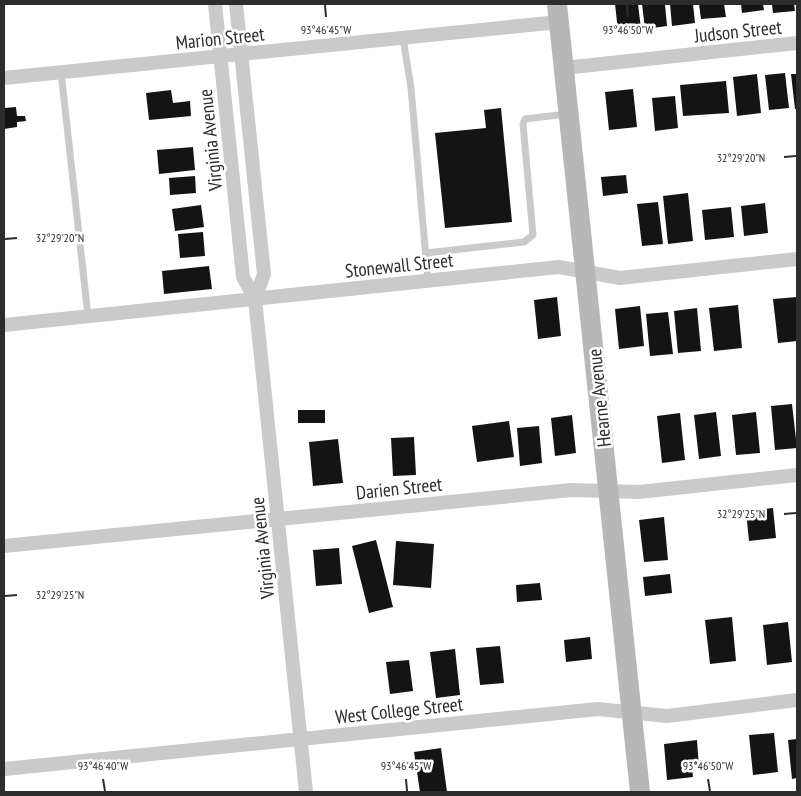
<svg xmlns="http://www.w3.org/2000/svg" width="801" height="796" font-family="'PT Sans Narrow',sans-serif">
	<rect width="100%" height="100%" fill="#fff"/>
	<path fill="#141414" d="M615,4H638L641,29L618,31Z
		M642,4H665L667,26L645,29Z
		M670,4H693L695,23L672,26Z
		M699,4H724L726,17L701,19Z
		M741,4H763L764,10L742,13Z
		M772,4H794L795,11L773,13Z
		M785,73L789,108L769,110L765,75Z
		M757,74L761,113L737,116L733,77Z
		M791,74H797V109H795Z
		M726,81L729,113L683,116L680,85Z
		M633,89L637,127L609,130L605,92Z
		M171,90L173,103L190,101L191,116L149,120L146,93Z
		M675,96L678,128L655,131L652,98Z
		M16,107L17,116H25L26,121L17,122V127L4,129V108Z
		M501,108L512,222L445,228L435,133L486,128L484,110Z
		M193,147L195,170L159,174L157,150Z
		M626,175L628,193L603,196L601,177Z
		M195,176L196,193L170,195L169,178Z
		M688,193L693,241L668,244L663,196Z
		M658,202L663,244L642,246L637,204Z
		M765,203L768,233L744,236L741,206Z
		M201,205L204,227L175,231L172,209Z
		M731,207L734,237L705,240L702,210Z
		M203,232L205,256L180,258L178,234Z
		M209,266L212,289L164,294L162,271Z
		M557,297L561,336L538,339L534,300Z
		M797,297V341L778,343L773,299Z
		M738,305L742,348L714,351L709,308Z
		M640,306L644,346L619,349L615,309Z
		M697,308L701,351L678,353L674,311Z
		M668,312L673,354L650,356L646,314Z
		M792,404L797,448L775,450L771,406Z
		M298,410H325V423H298Z
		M716,412L721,456L699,459L694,415Z
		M756,412L760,453L736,455L732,415Z
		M680,413L685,460L662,463L657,416Z
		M572,415L576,453L555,456L551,418Z
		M509,421L514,457L477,462L472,426Z
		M539,426L542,463L520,466L517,428Z
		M414,437L416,475L393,476L391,438Z
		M338,439L343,483L313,486L309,442Z
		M773,508L776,538L749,541L746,511Z
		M664,517L668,560L644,562L639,520Z
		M376,540L393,607L369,613L352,546Z
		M396,541L434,544L431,588L393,585Z
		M339,548L342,584L316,586L313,550Z
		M670,574L672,593L645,596L643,577Z
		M540,583L542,600L517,602L516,585Z
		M732,617L736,661L710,664L705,620Z
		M788,622L792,662L767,665L763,625Z
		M590,637L592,659L566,662L564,640Z
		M500,646L504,683L480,685L476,648Z
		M455,649L460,695L436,698L430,652Z
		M409,660L413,691L390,694L386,662Z
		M774,733L778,772L753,775L749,735Z
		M797,739V778L792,779L788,740Z
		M697,740L699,768H692L693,777L667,780L664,744Z
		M441,748L447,792H420L414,752Z"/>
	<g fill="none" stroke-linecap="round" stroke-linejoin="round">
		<path stroke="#cacaca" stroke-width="7" d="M403,38L411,88L428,281
			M61,72L88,316
			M426,253L524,242L533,235L523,124L525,119L567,114"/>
		<path stroke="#cacaca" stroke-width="14" d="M215,4L243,277L255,299L306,792
			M236,4L264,274L255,299
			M564,68L797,43
			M4,78L559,22
			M4,325L559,267L620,278L797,259
			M4,546L572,490L639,492L797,475
			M4,769L598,709L667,716L797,700"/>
		<path stroke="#b7b7b7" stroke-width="20" d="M557,4L640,792"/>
	</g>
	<path fill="none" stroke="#2d2d2d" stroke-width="2" d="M325,5L326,17M627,5L628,17M784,157L796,156M5,239L17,238M784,514L796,513M5,596L17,595M103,779L105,791M406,779L407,791M708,779L710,791"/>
	<g text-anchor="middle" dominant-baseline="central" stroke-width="5" stroke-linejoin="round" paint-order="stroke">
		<g font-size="19" fill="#2d2d2d" stroke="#fff">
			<text transform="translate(738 31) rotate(-6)">Judson Street</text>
			<text transform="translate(220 38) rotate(-6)">Marion Street</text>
			<text transform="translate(210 140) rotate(-96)">Virginia Avenue</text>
			<text transform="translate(399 265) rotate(-6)">Stonewall Street</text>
			<text transform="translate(599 398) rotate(-96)">Hearne Avenue</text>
			<text transform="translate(399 488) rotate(-6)">Darien Street</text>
			<text transform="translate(262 548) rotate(-96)">Virginia Avenue</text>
			<text transform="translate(399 710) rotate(-6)">West College Street</text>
		</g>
	</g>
	<g font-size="12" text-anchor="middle" fill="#2d2d2d" stroke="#fff" stroke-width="5" stroke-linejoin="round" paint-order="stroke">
		<text x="326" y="34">93°46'45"W</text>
		<text x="628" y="34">93°46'50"W</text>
		<text x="741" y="162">32°29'20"N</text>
		<text x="60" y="242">32°29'20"N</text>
		<text x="741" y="518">32°29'25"N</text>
		<text x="60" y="599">32°29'25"N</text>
		<text x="103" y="770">93°46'40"W</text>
		<text x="406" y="770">93°46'45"W</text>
		<text x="708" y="770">93°46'50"W</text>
	</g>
	<rect width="801" height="796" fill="none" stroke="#2d2d2d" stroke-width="10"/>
</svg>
